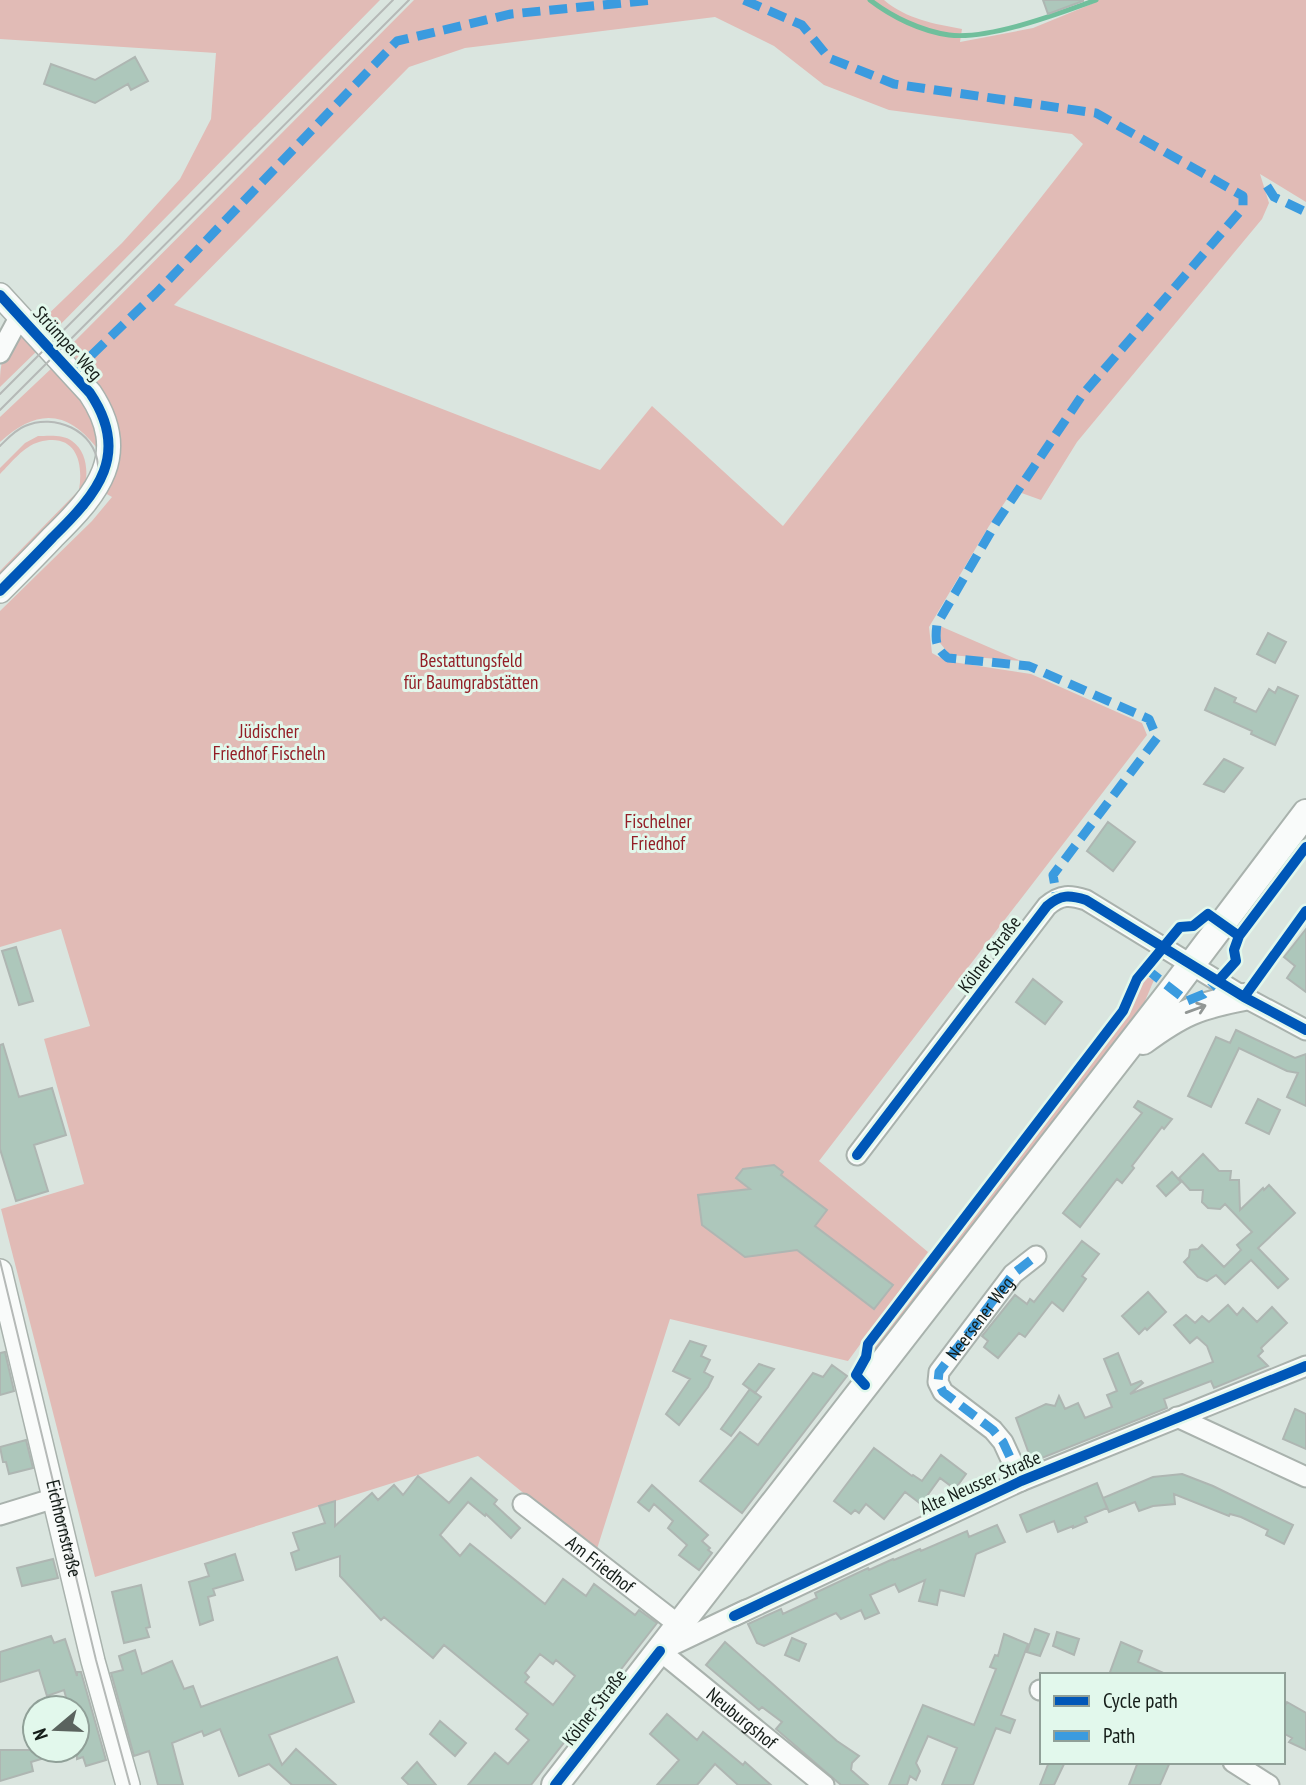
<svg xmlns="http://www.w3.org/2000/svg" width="1306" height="1785" font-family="'PT Sans Narrow',sans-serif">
	<rect width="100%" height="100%" fill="#dae5df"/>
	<path fill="#e1bbb6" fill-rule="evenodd" d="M0,0H380L48,337L37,325L122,243L180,179L211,119L216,53L0,39Z
		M414,0H884C906,19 935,24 962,29L960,42L1033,28L1094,3L1095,0H1306V202L1260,174L1269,203L1262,219L1077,442L1041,500L1013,490L989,526L929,627L932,653L946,661L1031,674L1142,723L1147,735L819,1161L928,1252L848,1361L670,1319L596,1552L478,1456L95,1577L1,1209L84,1184L44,1039L90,1026L61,929L0,947V611L92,521L112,497L105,493L114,463L64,352ZM715,17L774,46L824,85L889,110L1072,134L1083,144L783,526L652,406L600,470L174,305L409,67L465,48Z
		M21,338H31L40,348L0,387C0,365 1,352 21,338Z
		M54,366L91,411L100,452C69,410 38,407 0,442V417Z
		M38,436C48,436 63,434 72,441C88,452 89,476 83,493L0,580V571L79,490C84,461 75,432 39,442C24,446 11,463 0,474V468L25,443Z
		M940,626L1021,661L950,655L940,643Z
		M1147,977L1154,980L1142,1008L868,1366L871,1346L1125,1014L1140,982Z"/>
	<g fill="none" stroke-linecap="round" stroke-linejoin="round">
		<path stroke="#70bf9c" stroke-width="5" d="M870,0C892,17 921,31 949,35C988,40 1058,14 1096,0"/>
	</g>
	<path fill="#adc7bb" stroke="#aeb6b2" stroke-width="2" fill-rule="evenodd" d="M1043,0H1083V1L1048,14Z
		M135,57L148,81L131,90L128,84L95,103L44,84L51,64L95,80Z
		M1268,633L1286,642L1275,663L1257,654Z
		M1278,687L1298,696L1275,745L1251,734L1252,731L1205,710L1215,688L1236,698L1234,702L1256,712L1269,689L1275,693Z
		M1224,759L1243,768L1224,792L1204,784Z
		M1108,822L1135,842L1113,871L1087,851Z
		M1306,929V992L1287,978L1295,966L1284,957Z
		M16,947L33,1001L19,1005L2,951Z
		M1033,979L1062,1002L1045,1024L1016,1002Z
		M1236,1030L1295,1058L1306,1054V1106L1287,1097L1298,1073L1287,1071L1239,1048L1211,1107L1188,1096L1216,1037L1230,1043Z
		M3,1044L19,1097L52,1088L66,1135L34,1145L48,1191L16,1201L0,1149V1045Z
		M1258,1099L1280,1110L1269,1134L1246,1123Z
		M1138,1101L1172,1119L1164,1129L1162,1127L1132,1166L1134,1168L1122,1183L1117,1179L1080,1227L1063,1213L1142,1113L1134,1107Z
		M1203,1154L1219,1171H1231L1230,1180H1239L1240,1210L1263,1188L1264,1190L1269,1185L1295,1213L1258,1248L1288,1279L1278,1288L1251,1260L1225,1284L1216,1275L1207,1281L1198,1277L1184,1262L1189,1257L1190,1250L1198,1249L1202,1245L1224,1267L1241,1250L1237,1245L1252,1232L1225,1204L1220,1209L1208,1208L1202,1202L1203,1190H1190L1179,1178Z
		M774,1165L783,1172L781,1175L827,1210L815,1226L893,1285L874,1309L797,1250L745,1257L702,1225L698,1195L750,1189L736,1178L743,1169Z
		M1172,1172L1181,1182L1166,1196L1157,1186Z
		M1082,1241L1099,1254L1082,1276L1086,1279L1063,1311L1052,1302L1025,1337L1019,1333L998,1358L984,1347L988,1341L982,1336L1015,1295L1027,1304L1030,1299L1034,1302Z
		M1148,1292L1166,1312L1147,1330L1145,1328L1139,1334L1122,1316Z
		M1228,1305L1237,1315L1243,1308L1257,1322L1272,1307L1287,1323L1261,1348L1263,1351L1258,1356L1268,1366L1214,1388L1211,1381L1164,1399L1167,1408L1032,1462L1016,1418L1046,1404L1055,1406L1059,1396L1065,1409L1078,1403L1085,1418L1112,1407L1107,1395L1117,1391L1104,1359L1118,1353L1131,1385L1141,1381L1143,1383L1130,1394L1213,1362L1207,1346L1197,1337L1190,1343L1174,1325L1186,1315L1195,1323L1202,1316L1209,1322Z
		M690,1341L706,1346L701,1356L710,1360L704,1372L713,1377L708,1387L679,1425L666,1414L690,1379L673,1371Z
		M5,1352L14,1391L0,1395V1353Z
		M759,1364L774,1369L755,1393L743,1384Z
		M832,1365L847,1376L742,1513L700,1481L740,1432L758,1445L813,1373L823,1377Z
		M750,1389L761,1397L731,1436L721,1429Z
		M1295,1409L1306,1414V1449L1283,1439Z
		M26,1440L33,1468L9,1474L6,1462H3L0,1447Z
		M874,1448L912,1476L913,1475L922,1481L941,1455L966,1474L955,1489L940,1478L921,1504L905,1492L884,1519L866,1504L859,1513L855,1510L851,1514L834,1501Z
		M1182,1474L1213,1486L1293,1525L1284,1544L1266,1535L1268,1530L1241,1517L1230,1514L1229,1516L1174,1494L1175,1504L1153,1506L1139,1511L1135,1502L1109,1512L1103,1498L1153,1477Z
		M418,1476L449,1503L471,1478L497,1500L494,1504L520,1528L511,1538L486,1514L485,1516L468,1502L440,1535L460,1556L470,1544L545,1604L563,1579L586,1596L594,1584L635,1615L639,1610L657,1623L531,1785H468L495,1753L508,1764L529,1740L516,1729L528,1714L444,1645L433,1658L384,1617L381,1620L340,1576V1556L296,1570L291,1553L299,1550L293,1533L325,1523L319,1506L335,1501V1526L372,1493L378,1500L394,1485L403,1495ZM540,1654L553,1664L556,1660L575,1676L553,1705L525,1682L529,1677L525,1673Z
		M1097,1483L1107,1508L1085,1517L1087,1522L1073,1528V1526L1058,1532L1054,1521L1027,1532L1020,1515Z
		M652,1485L708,1535L702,1541L710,1548L708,1550L712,1553L699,1570L679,1555L687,1545L668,1528L673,1521L654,1504L649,1511L638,1502Z
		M997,1525L1005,1542L976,1554L964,1596L940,1590L937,1605L919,1601L925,1580L899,1592L895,1584L870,1595L879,1613L865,1619L861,1610L841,1619L836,1613L764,1646L757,1643L748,1624L781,1609L783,1614L817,1598L815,1593L868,1568L869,1570L893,1559L894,1560L920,1549L921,1551L967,1531L969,1537Z
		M235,1554L243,1580L213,1589L215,1595L208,1597L213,1620L200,1625L189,1582L209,1576L205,1564Z
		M53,1559L58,1578L22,1586L17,1568Z
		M141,1585L150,1627L146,1628L149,1637L124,1643L112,1592Z
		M1035,1629L1049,1634L1040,1656L1027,1652Z
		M1057,1632L1079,1639L1074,1655L1053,1646Z
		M1004,1634L1028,1644L1001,1715L1015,1720L1010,1733L996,1728L973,1785H942L957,1748L928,1736L916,1763L920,1771L916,1780L910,1776L907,1785H889L923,1705L974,1725L996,1669L990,1667L995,1655L998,1656Z
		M51,1636L54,1643L65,1639L77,1676V1672H81L106,1760L86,1766L83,1757L77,1759V1708H69L64,1690L47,1696L39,1670L0,1682V1652Z
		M792,1638L806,1644L799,1661L785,1655Z
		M725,1642L837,1741L859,1756L852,1763L851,1770L868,1785H841L776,1729L782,1722L762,1707L759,1710L706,1665Z
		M1121,1642L1142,1651L1138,1662L1168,1675H1109Z
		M135,1650L142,1674L172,1661L184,1689L193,1686L201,1707L337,1657L354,1702L269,1735L282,1765L296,1749L336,1785H292L269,1764L239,1776L220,1729L204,1736L202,1731L172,1743L183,1785H158L149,1751L134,1756L111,1673L123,1670L119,1656Z
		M1287,1702L1306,1713V1750L1289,1742L1292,1738L1283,1733V1709Z
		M667,1714L697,1740L703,1732L743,1765L745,1762L771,1785H738L715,1764L697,1785H657L679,1760L650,1734Z
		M440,1721L466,1743L455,1756L430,1734Z
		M0,1750H60L61,1753L31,1762L33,1771L0,1781Z
		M417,1762L436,1785H409L402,1778Z
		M1049,1762H1065L1054,1785H1040Z
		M1138,1762H1170L1160,1785H1129Z"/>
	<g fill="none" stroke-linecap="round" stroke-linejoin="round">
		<defs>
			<g id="minor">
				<path d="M0,353L20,316"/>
				<path d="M857,1155L1047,906C1061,894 1070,895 1086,900L1244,997L1306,1030"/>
				<path d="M1177,1417L1306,1477"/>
				<path id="s1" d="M1021,1481L1003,1442L993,1430L943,1392L938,1382L939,1372L1013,1274L1036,1256"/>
				<path id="s2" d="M523,1504L679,1625"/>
				<path d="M0,1515L55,1498"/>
				<path id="s3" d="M746,1610L660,1651L824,1785"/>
				<path d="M734,1616L1021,1481L1306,1366"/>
				<path d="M1040,1690H1042"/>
				<path d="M1233,1762L1269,1785"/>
			</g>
			<path id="tertiary" d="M0,295L90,393C131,454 98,493 53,537C36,555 18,573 0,591
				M0,1271L93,1661L128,1785"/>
			<path id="secondary" d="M1143,1041C1181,1013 1197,1006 1244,997
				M555,1785L1173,989L1306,813"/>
		</defs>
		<use href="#minor" stroke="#a9b2ad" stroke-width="23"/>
		<use href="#tertiary" stroke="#a9b2ad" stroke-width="26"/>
		<use href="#secondary" stroke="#a9b2ad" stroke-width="30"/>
		<use href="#minor" stroke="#f9fbfa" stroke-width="19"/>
		<use href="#tertiary" stroke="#f9fbfa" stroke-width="23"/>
		<use href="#secondary" stroke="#f9fbfa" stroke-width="26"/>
		<g stroke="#b5b9b7" stroke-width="2">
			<path d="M0,394L393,0"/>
			<path d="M0,410L409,0"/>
			<path d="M0,446C7,439 15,430 25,426C54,413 95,430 98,465C99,474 93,487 90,496C82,520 21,573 0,594"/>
			<path id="s4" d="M0,1261L96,1660L130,1785"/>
		</g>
		<path stroke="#3b9bdf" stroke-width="9" stroke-dasharray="18 9" stroke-linecap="butt" d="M744,0L802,25L829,58L894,84L1096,113L1243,196V208L1083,394L996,523L937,624C935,640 935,648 948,658L1029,666L1149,719L1157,738L1053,875L1057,898
			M1267,186L1274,197L1306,212
			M72,374L156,293L397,41L511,14L653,0
			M1145,968L1187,1001L1204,994L1220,978
			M1021,1481L1003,1442L993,1430L943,1392L938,1382L939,1372L1013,1274L1036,1256"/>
		<defs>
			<path id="cycleway" d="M0,295L90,393C131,454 98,493 53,537C36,555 18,573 0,591
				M1218,981L1236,961L1234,950L1239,936L1306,847
				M1244,997L1306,911
				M857,1155L1047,906C1061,894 1070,895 1086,900L1244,997L1306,1030
				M865,1385L856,1375L866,1357L868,1344L1123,1011L1137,979L1180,927L1193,926L1208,914L1239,936
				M734,1616L1021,1481L1306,1366
				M555,1785L660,1651"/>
		</defs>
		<use href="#cycleway" stroke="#e2f8ec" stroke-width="15"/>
		<use href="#cycleway" stroke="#0057b8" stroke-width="10"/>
	</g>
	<defs><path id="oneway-shaft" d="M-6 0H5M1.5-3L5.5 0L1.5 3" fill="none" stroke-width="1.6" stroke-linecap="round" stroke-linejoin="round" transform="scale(1.75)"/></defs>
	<use stroke="#929795" href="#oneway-shaft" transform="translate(1196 1009) rotate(-20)"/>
	<g text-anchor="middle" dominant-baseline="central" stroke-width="6" stroke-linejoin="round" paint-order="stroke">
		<g font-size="19" fill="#151d19" stroke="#e2f8ec">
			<text transform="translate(68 343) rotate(48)">Strümper Weg</text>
			<text transform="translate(989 954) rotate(-53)">Kölner Straße</text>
			<text stroke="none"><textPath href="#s1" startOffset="210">Neersener Weg</textPath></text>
			<text transform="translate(980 1482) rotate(-24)">Alte Neusser Straße</text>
			<text stroke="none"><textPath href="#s4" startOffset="275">Eichhornstraße</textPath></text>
			<text stroke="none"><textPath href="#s2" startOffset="98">Am Friedhof</textPath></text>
			<text transform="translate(594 1707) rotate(-52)">Kölner Straße</text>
			<text stroke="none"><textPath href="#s3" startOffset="201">Neuburgshof</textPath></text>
		</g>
		<g font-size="19" fill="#931e26" stroke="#e2f8ec">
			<text x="471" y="660">Bestattungsfeld<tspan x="471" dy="22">für Baumgrabstätten</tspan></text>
			<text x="269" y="731">Jüdischer<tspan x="269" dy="22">Friedhof Fischeln</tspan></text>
			<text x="658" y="821">Fischelner<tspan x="658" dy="22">Friedhof</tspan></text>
		</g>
	</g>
	<rect x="1040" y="1673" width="245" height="91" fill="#e2f8ec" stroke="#90a098" stroke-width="2"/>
	<rect x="1054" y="1696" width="35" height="10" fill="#0057b8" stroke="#90a098" stroke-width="2"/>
	<text x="1103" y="1708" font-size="21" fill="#151d19">Cycle path</text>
	<rect x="1054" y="1731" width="35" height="10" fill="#3b9bdf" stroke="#90a098" stroke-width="2"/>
	<text x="1103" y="1743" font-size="21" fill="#151d19">Path</text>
	<g transform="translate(56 1729) rotate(251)"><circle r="33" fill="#e2f8ec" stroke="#90a098" stroke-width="2"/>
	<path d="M0-5L12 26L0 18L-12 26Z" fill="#5a635e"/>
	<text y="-10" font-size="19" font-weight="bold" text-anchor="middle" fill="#151d19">N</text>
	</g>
</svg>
